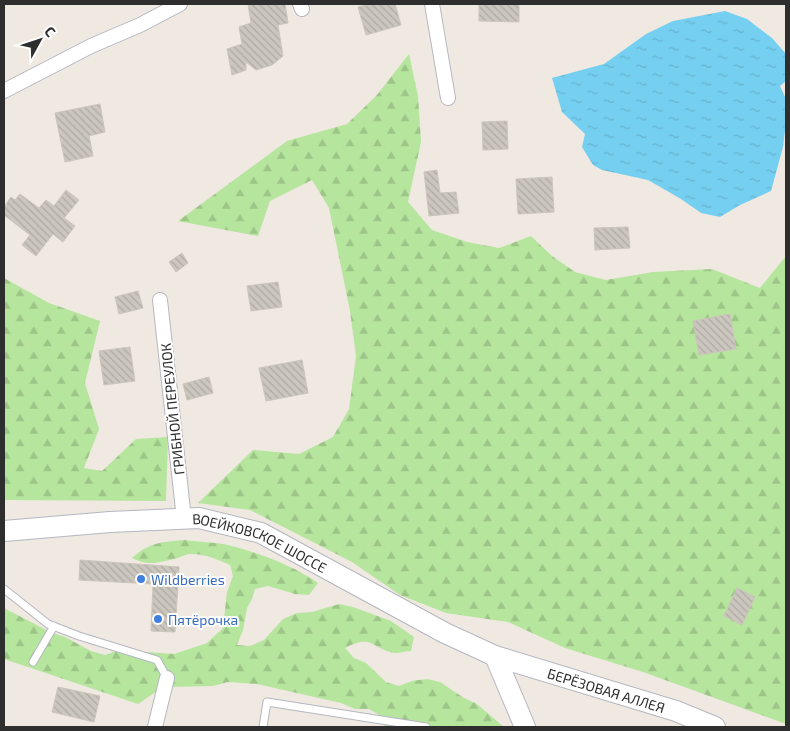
<svg xmlns="http://www.w3.org/2000/svg" width="790" height="731" font-family="'Exo 2',sans-serif">
	<defs>
		<pattern id="forest-firs" width="22" height="20" patternUnits="userSpaceOnUse" patternTransform="scale(1.25)"><rect width="22" height="20" fill="#b6e59e"/><path d="M5 1l3.5 6h-7zM16 11l3.5 6h-7z" fill="#9dc588"/></pattern>
		<pattern id="water-ripples" width="26" height="14" patternUnits="userSpaceOnUse" patternTransform="scale(1.25)"><rect width="26" height="14" fill="#75cff0"/><path d="M2 4q2-2 4 0t4 0M15 11q2-2 4 0t4 0" fill="none" stroke="#66b2ce"/></pattern>
		<pattern id="building-back-hatch" width="6" height="6" patternUnits="userSpaceOnUse" patternTransform="scale(1.25)"><rect width="6" height="6" fill="#cbc7bf"/><path d="M-1 5l2 2M0 0l6 6M5-1l2 2" fill="none" stroke="#afaba4"/></pattern>
	</defs>
	<rect width="100%" height="100%" fill="#efe9e1"/>
	<path fill="url(#forest-firs)" d="M409,54L418,96L421,142L408,202L432,230L467,242L499,248L531,236L552,256L575,272L606,280L653,272L712,269L760,288L786,256V724L643,672L565,648L508,622L446,613L400,595L352,562L250,510L198,503L253,450L299,454L333,437L349,409L356,356L350,311L329,208L312,180L270,201L258,236L178,221L287,141L347,124L376,96Z
		M4,278L49,303L100,321L85,383L99,429L84,468L102,471L136,439L168,437L166,501L4,500Z
		M185,540C199,542 215,542 228,545C259,553 292,565 318,583L309,595L295,594L268,586L255,589L252,599L247,608L243,630L237,645L250,646L264,640L283,619L297,613L312,612L339,604L353,607L391,621L414,637L411,651C406,651 400,653 395,653C371,649 373,633 345,648L354,658L366,663L386,682L399,686L412,681L427,679L440,682L464,698L477,704L504,727H385L381,716L369,709H355L341,703L257,684L228,682L213,686L170,687L157,691L138,704L4,659V608L52,633L65,637L91,651L105,655L119,650L174,654L207,643L223,628L227,592L233,576L230,565C217,559 203,553 189,554C184,555 179,558 174,559C157,563 148,566 132,558C150,542 162,542 185,540Z"/>
	<path fill="url(#water-ripples)" d="M725,11L747,19L772,38L786,54V81L780,86L786,99V122L783,147L771,191L740,205L720,217L701,213L681,199L648,180L602,170L593,165L582,147L585,134L562,112L552,78L604,64L646,34L673,21Z"/>
	<path fill="url(#building-back-hatch)" stroke="#cbc5ba" d="M248,4H285L288,23L278,25L283,56L272,65L256,70L246,62V70L232,75L227,49L242,44L239,27L251,23Z
		M371,4H395L401,25L366,35L358,7Z
		M479,4H519V22L479,21Z
		M100,104L105,132L89,136L93,156L65,162L55,113Z
		M507,121L508,149L483,150L482,122Z
		M437,170L440,193L456,192L459,213L429,216L424,172Z
		M552,177L554,212L518,214L516,179Z
		M66,190L79,200L64,218L75,226L63,242L53,234L36,256L22,245L30,235L4,215V207L11,197L15,200L20,194L39,208L46,200L54,206Z
		M628,227L630,248L595,250L594,228Z
		M182,253L188,263L176,272L169,262Z
		M278,282L282,307L251,311L247,286Z
		M138,291L143,308L119,314L115,297Z
		M730,314L736,349L699,355L693,321Z
		M130,347L135,381L104,385L99,351Z
		M302,360L308,393L266,401L259,368Z
		M209,377L213,393L187,400L183,384Z
		M80,560L179,567L175,632L151,631L153,584L79,580Z
		M737,588L755,597L742,625L724,616Z
		M58,687L100,696L94,722L52,712Z"/>
	<g fill="none" stroke-linecap="round" stroke-linejoin="round">
		<defs>
			<path id="lane" d="M4,589L48,624L79,636L157,660L167,678
				M33,662L54,626
				M263,727L267,702L426,727"/>
			<path id="street" d="M300,4L302,9
				M432,4L448,98
				M4,91L91,46L140,25L180,4
				M160,300L184,519
				M155,727L167,678"/>
			<g id="secondary">
				<path id="s1" d="M4,531L110,522L199,518L261,533L445,633L495,656L676,711L715,727"/>
				<path d="M495,656L525,727"/>
			</g>
		</defs>
		<use href="#lane" stroke="#b4b7c1" stroke-width="9"/>
		<use href="#street" stroke="#b4b7c1" stroke-width="16"/>
		<use href="#secondary" stroke="#b4b7c1" stroke-width="22"/>
		<use href="#lane" stroke="#fff" stroke-width="7"/>
		<use href="#street" stroke="#fff" stroke-width="14"/>
		<use href="#secondary" stroke="#fff" stroke-width="20"/>
	</g>
	<g fill="#3f7fe0" stroke="#fff" stroke-width="2">
		<circle cx="141" cy="579" r="5"/>
		<circle cx="158" cy="619" r="5"/>
	</g>
	<g text-anchor="middle" dominant-baseline="central" stroke-width="4" stroke-linejoin="round" paint-order="stroke">
		<g font-size="14" fill="#2e2e2e" stroke="#fff">
			<text transform="translate(172 409) rotate(-96)">ГРИБНОЙ ПЕРЕУЛОК</text>
			<text stroke="none"><textPath href="#s1" startOffset="261">ВОЕЙКОВСКОЕ ШОССЕ</textPath></text>
			<text stroke="none"><textPath href="#s1" startOffset="640">БЕРЁЗОВАЯ АЛЛЕЯ</textPath></text>
		</g>
		<g font-size="14" fill="#366cbe" stroke="#fff" text-anchor="start">
			<text x="151" y="579">Wildberries</text>
			<text x="168" y="619">Пятёрочка</text>
		</g>
	</g>
	<rect width="790" height="731" fill="none" stroke="#2e2e2e" stroke-width="10"/>
	<g transform="translate(40 40) rotate(50)" stroke="#ffffff" stroke-width="4" paint-order="stroke">
	<path d="M0-4L9 19L0 12L-9 19Z" fill="#2e2e2e"/>
	<text y="-8" font-size="14" font-weight="bold" text-anchor="middle" fill="#2e2e2e">С</text>
	</g>
</svg>
